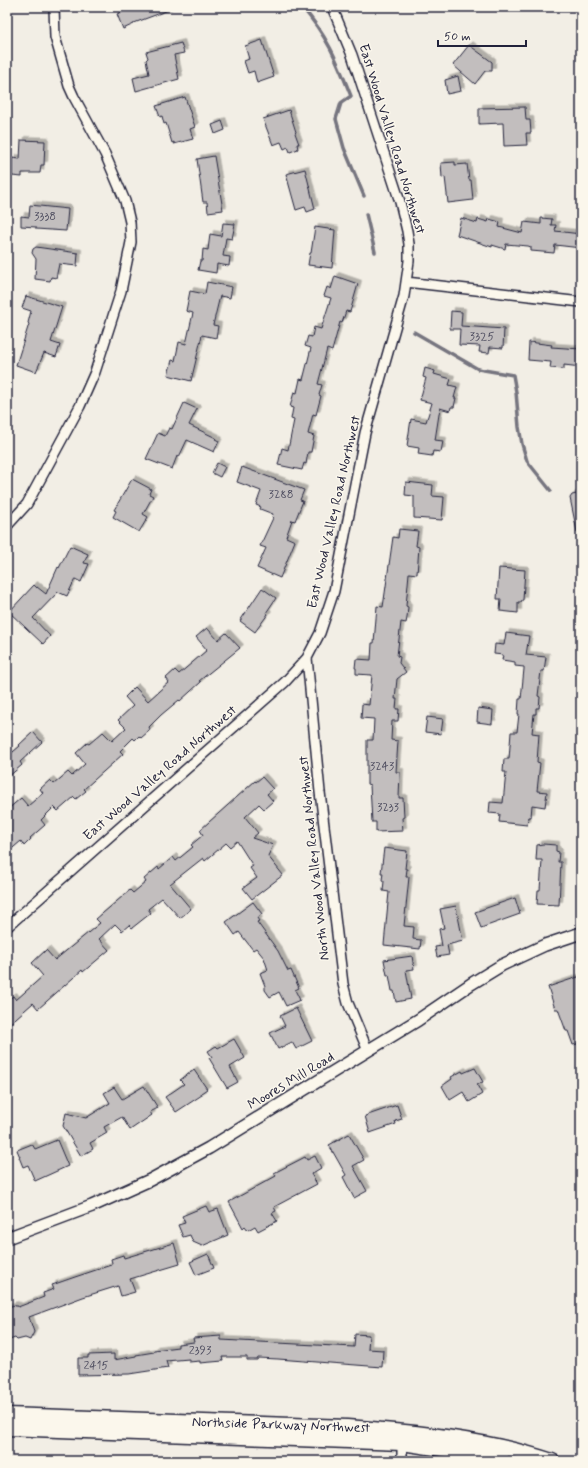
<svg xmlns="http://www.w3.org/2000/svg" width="588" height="1468" font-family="Mynerve,sans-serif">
	<defs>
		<filter id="shadow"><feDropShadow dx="3.5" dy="-3.5" stdDeviation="0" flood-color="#0004"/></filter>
	</defs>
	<rect width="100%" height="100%" fill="#f2eee5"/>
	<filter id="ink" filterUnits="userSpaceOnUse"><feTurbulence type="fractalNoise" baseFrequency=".025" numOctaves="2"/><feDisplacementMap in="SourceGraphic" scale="8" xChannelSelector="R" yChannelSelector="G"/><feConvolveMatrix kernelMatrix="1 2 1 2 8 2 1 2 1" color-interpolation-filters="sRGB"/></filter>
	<g filter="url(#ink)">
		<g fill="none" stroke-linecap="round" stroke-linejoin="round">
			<path stroke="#76747f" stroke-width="3.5" d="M302,7C328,37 337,61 351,96L341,103L336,119L344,148L364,196
				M366,214L375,252
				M414,332L478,369L513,375L516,392L519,427L522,444L527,461L551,491"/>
		</g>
		<path fill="#c2bebe" stroke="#22223b" filter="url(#shadow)" d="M134,7H173L174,8L134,23V24L123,29L117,14Z
			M262,40L274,77L257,83L254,71L248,73L244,61L249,59L245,46Z
			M181,43L184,53L174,55L179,79L136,91L133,78L149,74L146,60L148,58L146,52Z
			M469,45L492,62V71H485L475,84L453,65Z
			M458,76L461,91L447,94L445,80Z
			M185,97L195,127L190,129L193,139L174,144V142L172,143L166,123L164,124L162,116L160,117L156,106Z
			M525,107L526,120H530L531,133H526L527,145L504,146L503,123L479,124V108Z
			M289,110L296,132L295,133L299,144H297L298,149L290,152L288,147L284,149L281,142L273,145L263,119Z
			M222,121L225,130L215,134L212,125Z
			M21,140L45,141L44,165H41L40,173H22V177L12,176V158L20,159Z
			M214,156L223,210L208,212L207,202H203L197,159Z
			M455,162V165L467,164L469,180H471L473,200L448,203L445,177L442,178L441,163Z
			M305,169L315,209L307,212L305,207L296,210L286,174Z
			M30,205L68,209L66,231L36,229V227L21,226V216L29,217Z
			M461,218L477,223L478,219L488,222L489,219L500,222L499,227L522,233L524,222L541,224V218L552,219L551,225H556L555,231L581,234V248L555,245L554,253L531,251V247L528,246L506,244L505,249L492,245V247L457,235Z
			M223,223L235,224L232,239L226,238L223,256L230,257L229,266L217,264L216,273L198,270L200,261H202L203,249L208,250L210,234L221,236Z
			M315,227L335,230L332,268L308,265L310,253H311Z
			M36,247L78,253L77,266L59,264L56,278L51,277L50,281L35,279L36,259L32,253L33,249Z
			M335,276L358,284L350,312L346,311L342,323L340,322L332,351L327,349L318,384L322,385L319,395L321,396L316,415L313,414L308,434L314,436L311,452H308L306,464L304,463L302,470L278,465L282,448L288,450L294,420L291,419L293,408L290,407L294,392L297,393L300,379L303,380L311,348L305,346L308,336L312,337L314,327L321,329L331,298L324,296L327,287L331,289Z
			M207,282L232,287L230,298L220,296L213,325L218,326L216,338L202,335L191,381L168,375L172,360L175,361L179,342L186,344L193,313L186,311L190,291L205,294Z
			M26,296L62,307L51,342L60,345L56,357L44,353L36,372L16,365L29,324L28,323L31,311L22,308Z
			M451,311L462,312L461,326L504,329L503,348L490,347L489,353L479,352L480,346L459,345L460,329H450Z
			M529,342L552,345L551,347L581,349V367L564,365V369L550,368L551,362L528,360Z
			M425,368L435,371L434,374L451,379L449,385L457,387L454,398H456L454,407H451L450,411L440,408L435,440L443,441L441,452L433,451L432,456L418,454L419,448L407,446L411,419L426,422L432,403L420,400L426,378L423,377Z
			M184,403L197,409L189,425L216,438L215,439L219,441L214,452L187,440L179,457L177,456L172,469L146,459L158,433L165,436L169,428L172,429Z
			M217,463L225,467L220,477L212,473Z
			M242,467L304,490L300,500L303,501L295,521L292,520L286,537L295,541L280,578L257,568L266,548L260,546L273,518L272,517L273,514L260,509L261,507L256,505L261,491L237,482Z
			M132,479L151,489L149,494L153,496L143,514L148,517L139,532L113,517L116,511L114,510Z
			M406,482L433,485L432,496L444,497L442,520L414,518V496L405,495Z
			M581,493V531L577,532L570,498L572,495Z
			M399,529L418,531L416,546L419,547L417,574L409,573L406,606L408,607L407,618L406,623L401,622L397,656L400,657L399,663L406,672L397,679L395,699H397L396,709H399L398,721H392L391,740L398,741L396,772H400L399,798H403L404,817L402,818L403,831L376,832V822H372L370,785L367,784V740H373L374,719L361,718L362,704L369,705L372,675L356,674V668H355L356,659L371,660L372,643H374L377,606L383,607L393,537L398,538Z
			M70,546L88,554L84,563L89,564L81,582L75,579L67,596L58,592L33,618L50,636L43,644L9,612L34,585L37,588V587L46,594L58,567L59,568Z
			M499,568L525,570L523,600H522L521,602H518V613L500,611L501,599H497Z
			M262,588L276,598L266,613L268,614L255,632L240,621Z
			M207,628L218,640L226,633L240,648L199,681L201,682L180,701L179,700L161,715L149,727L150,729L149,731L141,738L139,736L135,740L133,738L120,751L123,754L84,789L86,791L76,799L74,797L58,811L54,807L41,820L45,825L30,838L31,839L24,846L21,841L7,853V810L21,798L28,806L43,793L40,789L50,780L54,784L68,772L72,776L85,764L76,753L87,743L89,744L103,732L112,741L126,728L118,720L133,706L125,697L135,687L148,701L169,682L166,678L175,670L179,674L207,650L196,637Z
			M506,633L529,636L526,655L546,657L544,671H541L538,696L540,697L539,708H536V714H534L532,733L539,734L537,762L540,763L537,791L547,792L545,807L532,805L531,817H528L527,825L499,822L500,814L489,813L490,802L503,803L506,772H503L504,759H509L511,732H517L519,714H518L519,699H521L524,669V667L515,666V662L502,660L503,655L494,654L495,644L504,645Z
			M478,708L493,710L492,724L477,722Z
			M427,717L443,719L441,734L425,732Z
			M33,732L42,742L20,762L22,765L7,778V757L20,746L19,745Z
			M262,777L273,789L267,794L273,801L264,809L259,804L245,817L258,833L252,838L273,845L268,856L283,875L252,899L243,888L257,878L250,868L253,866L237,841L230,847L226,843L205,861L203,858L170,884L191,909L180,918L162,898L148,909L151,913L132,928L129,925L122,931L115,924L99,939L109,950L83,972L82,970L38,1009L33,1003L7,1026V1001L13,996L16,1000L43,976L32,963L46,950L55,960L100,923L96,919L130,890L133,893L146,882L144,879L158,867L159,869L173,857L176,861L193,847L191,845L203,835L200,830L255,781L256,782Z
			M543,844L556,845V851L559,852L558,862H561L559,905L537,904L538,890H540L542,860H536L537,845Z
			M384,848L407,851L405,869H407L406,877H409L404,926L414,927L413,939L421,940L420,949L384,945L389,892L383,891L384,881L382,880L383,873H381Z
			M515,898L520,914L481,928L475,912Z
			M253,902L262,914L257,918L259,921L257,922L278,951L288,971L291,970L299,988L295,990L300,1000L286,1006L279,992L270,997L265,990V986L260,973L268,970L264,958L256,948L253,950L239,932L235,935L226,922Z
			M456,906L463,941L447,945L449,955L437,957L435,947L442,946L439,929L444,928L440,909Z
			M412,956L414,969L406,970L411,999L396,1002L394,991H392L389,975H387L384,960Z
			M581,976V1043L573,1045L568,1031H566L558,1009H555L548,987Z
			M296,1008L312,1041L296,1049L292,1042L278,1049L270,1033L285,1026L280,1016Z
			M234,1039L245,1058L230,1067L238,1082L227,1088L209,1058L212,1057L208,1051L216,1046L218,1048Z
			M475,1068L483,1082L477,1085L482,1094L469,1102L463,1092L450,1100L442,1086L452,1079L451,1077L462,1071L463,1073Z
			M194,1070L207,1089L201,1093L202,1095L176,1112L165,1097L184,1084L180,1080Z
			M144,1086L158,1108L150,1112L152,1115L130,1130L122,1117L104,1127L107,1133L90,1143L93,1149L81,1156L63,1126L66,1113L86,1118L110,1103L104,1093L114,1087L122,1099Z
			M397,1105L402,1119L395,1121L396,1124L370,1133L365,1116Z
			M349,1134L364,1160L353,1166L367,1191L354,1198L343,1177L346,1175L329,1145Z
			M57,1140L68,1166L35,1181L28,1165L23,1167L19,1157H20L17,1150L32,1144L35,1149Z
			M315,1156L321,1168L311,1174L317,1184L274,1207L276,1211L272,1213L277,1221L258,1231L255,1226L248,1230L245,1226L243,1228L229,1202L276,1176L274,1173L305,1157L307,1160Z
			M206,1206L209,1212L218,1209L228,1235L202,1246L193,1242L190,1235L183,1237L178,1225L185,1223L182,1216Z
			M174,1243L180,1264L130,1279L135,1292L121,1296L118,1286L83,1297L29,1317L34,1332L30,1340L25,1338L17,1340L15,1338L7,1341V1307L15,1305V1306H18V1307L44,1297L43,1293L54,1289L52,1285L75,1277L111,1265V1264L112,1263L111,1259L123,1255L124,1258Z
			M208,1254L214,1268L196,1275L190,1262Z
			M355,1334L369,1335L368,1349L383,1350L382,1367L278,1359L258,1358L257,1360H247V1357H222L223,1361L200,1363V1361L189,1362V1359L166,1361L168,1368L129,1374L78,1375V1358H88V1355L114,1354V1360L136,1356V1355L154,1352V1350L178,1347V1344L194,1342L193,1338L221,1336V1340L354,1347Z"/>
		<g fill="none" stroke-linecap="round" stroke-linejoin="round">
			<defs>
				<path id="minor" d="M406,282L581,302
					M7,526L27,504L80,406L95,372L121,291L131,242L130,222L125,201L105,154L74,97L69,86L55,37L54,7
					M307,658L320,792L343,984L348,1003L368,1051
					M7,927L285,682L307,658L320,633L334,591L365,433L404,296L409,261V244L407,231L400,202L352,55L332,7
					M402,1438V1461"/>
				<path id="tertiary" d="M7,1238L92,1206L150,1180L209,1148L323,1078L418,1020L471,984L502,965L545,945L581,933"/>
				<path id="primary" d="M7,1415L347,1427C416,1432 486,1439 552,1461
					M7,1428L402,1443L442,1449L503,1461"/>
			</defs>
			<use href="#minor" stroke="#22223b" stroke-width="12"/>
			<use href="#tertiary" stroke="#22223b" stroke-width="14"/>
			<use href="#primary" stroke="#22223b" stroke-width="17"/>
			<use href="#minor" stroke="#fbf7ec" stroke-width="9"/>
			<use href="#tertiary" stroke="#fbf7ec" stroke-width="11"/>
			<use href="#primary" stroke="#fbf7ec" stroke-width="14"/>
		</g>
	</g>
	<g text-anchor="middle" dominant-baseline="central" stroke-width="3" stroke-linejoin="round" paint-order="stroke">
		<g font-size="12" fill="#4a495c">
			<text x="45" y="217">3338</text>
			<text x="482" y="337">3325</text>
			<text x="281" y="495">3288</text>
			<text x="382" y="767">3243</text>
			<text x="388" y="808">3233</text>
			<text x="200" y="1351">2393</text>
			<text x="96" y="1366">2415</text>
		</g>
		<g font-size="14" fill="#22223b" stroke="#fbf7ec">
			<text transform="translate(392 139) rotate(73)">East Wood Valley Road Northwest</text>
			<text transform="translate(334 512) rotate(-77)">East Wood Valley Road Northwest</text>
			<text transform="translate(160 773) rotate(-41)">East Wood Valley Road Northwest</text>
			<text transform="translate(314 858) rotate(-96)">North Wood Valley Road Northwest</text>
			<text transform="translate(291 1081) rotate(-31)">Moores Mill Road</text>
			<text transform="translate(281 1425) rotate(2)">Northside Parkway Northwest</text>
		</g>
	</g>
	<rect width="588" height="1468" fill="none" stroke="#fbf7ec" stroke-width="24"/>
	<rect x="12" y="12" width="564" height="1444" fill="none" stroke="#22223b" stroke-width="1.5" filter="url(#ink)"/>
	<path d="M438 40v6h88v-6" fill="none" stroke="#22223b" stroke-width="2"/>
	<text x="444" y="40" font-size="12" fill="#22223b" stroke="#fbf7ec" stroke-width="3" paint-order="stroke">50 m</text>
</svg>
